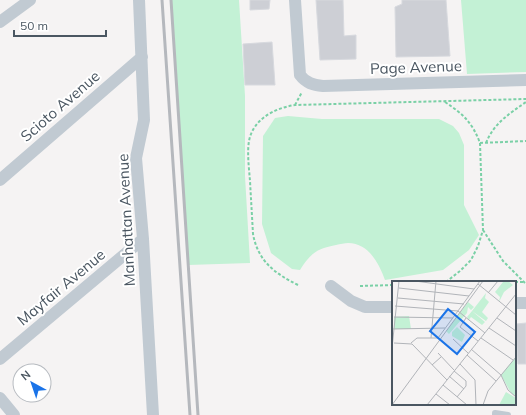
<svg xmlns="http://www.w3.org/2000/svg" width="526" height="415" font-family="Mulish,sans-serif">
	<rect width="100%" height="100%" fill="#f5f3f3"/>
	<path fill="#c3f1d5" d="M171,0H239L245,96V176L250,263L188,265Z
		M461,0H526V72L467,74Z
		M288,116L322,119H439L453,126L459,133L464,145V205L479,235L469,250L443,270L385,280C379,264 369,243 348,243C345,243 340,244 336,245C316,249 311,253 300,270L292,269L271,253L262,224L263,136L275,118Z"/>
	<path fill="#cdcfd5" stroke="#d7d9de" d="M250,0H270L269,9L250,10Z
		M316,0H343L344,36L356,35V59L320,60Z
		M402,0H446L450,56L396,57L395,7L402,4Z
		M272,42L275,85H245L243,44Z
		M526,323V364H518L516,324Z"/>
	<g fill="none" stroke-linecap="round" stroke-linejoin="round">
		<path stroke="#7ad0a6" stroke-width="2" stroke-dasharray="3 2" stroke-linecap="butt" d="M445,102C463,114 472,122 480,143L483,230L478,246L471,260L460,271L446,282
			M295,105L302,92
			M480,143L526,141
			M486,143C494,123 509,114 526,102
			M483,230L503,261L526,284
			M515,282H523
			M298,285C274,273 258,261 253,234C252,216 251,199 250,181C249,168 247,153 249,141C253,119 275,108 295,105L526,99
			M360,286L393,285"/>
		<path stroke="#c1cad2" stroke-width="6" d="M495,415V413L508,415"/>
		<path stroke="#c1cad2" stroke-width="12" d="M139,0L144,120L136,158L143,239L153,415
			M295,0L300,75C306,83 313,85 323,86L526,80
			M0,22L30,0
			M0,180L142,57
			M331,286L351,301L365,307H393
			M515,303H526
			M0,359L143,239
			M0,398L14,415"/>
		<path stroke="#b5b8bd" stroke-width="3" d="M162,0L190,415
			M171,0L198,415"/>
	</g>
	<g text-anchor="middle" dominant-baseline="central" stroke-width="4" stroke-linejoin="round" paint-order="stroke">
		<g font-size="15" fill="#4a5661" stroke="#fff">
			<text transform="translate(416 67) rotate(-2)">Page Avenue</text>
			<text transform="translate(60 106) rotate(-41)">Scioto Avenue</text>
			<text transform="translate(126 220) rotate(-93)">Manhattan Avenue</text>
			<text transform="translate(61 287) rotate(-40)">Mayfair Avenue</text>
		</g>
	</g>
	<g transform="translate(392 281)">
		<rect width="124" height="124" fill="#f5f3f3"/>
		<path d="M116,0L121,4L112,11L107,21L108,16L103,11L111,1ZM94,12L93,17L97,21L90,31L96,37L94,40L80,30ZM76,21L82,26L79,29L76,26L75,32L57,53L54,50ZM80,30L93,41L90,44L79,36L77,39L75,36ZM17,35L19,48H2V36ZM65,46L73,54L70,61L60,55V51ZM124,76V116L119,112L109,94ZM114,111L124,117V124H107Z" fill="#c3f1d5"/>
		<path fill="none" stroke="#b1b4b9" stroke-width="1" d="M23,0L82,8M86,3L124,34M7,7L77,15M96,12L106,0M6,17L72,23M3,25L66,30L93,52M2,36L61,37M74,37L68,46L86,60M105,37L124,50M97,47L124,65M0,48L53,47M39,57L44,0M89,57L121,79M61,58L76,72M2,62L20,63L55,99M19,62L25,57H46L88,0M0,67L7,0M79,68L109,94L116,109L124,116M46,72L62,89M75,74L104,100M68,83L83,99L84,124M40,84L49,76M62,90L74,100V105L65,116M57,95L72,108M51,104L75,124M44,113L58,124M0,124L91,0M35,124L124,13M91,124L96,110L124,76"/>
		<path fill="#1a73e8" fill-opacity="0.15" stroke="#1a73e8" stroke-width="2" d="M56,28L83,51L65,73L38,50Z"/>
		<rect width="124" height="124" fill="none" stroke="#4a5661" stroke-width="2"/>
	</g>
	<g transform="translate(32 383) rotate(320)"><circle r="19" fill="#ffffff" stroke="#b7bbc0"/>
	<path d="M0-3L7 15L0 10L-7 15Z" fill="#1a73e8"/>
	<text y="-6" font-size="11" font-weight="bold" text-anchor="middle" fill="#4a5661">N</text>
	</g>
	<path d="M14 30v6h92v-6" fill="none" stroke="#4a5661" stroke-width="2"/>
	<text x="20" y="30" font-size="12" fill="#4a5661" stroke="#ffffff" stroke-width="3" paint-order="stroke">50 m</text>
</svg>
